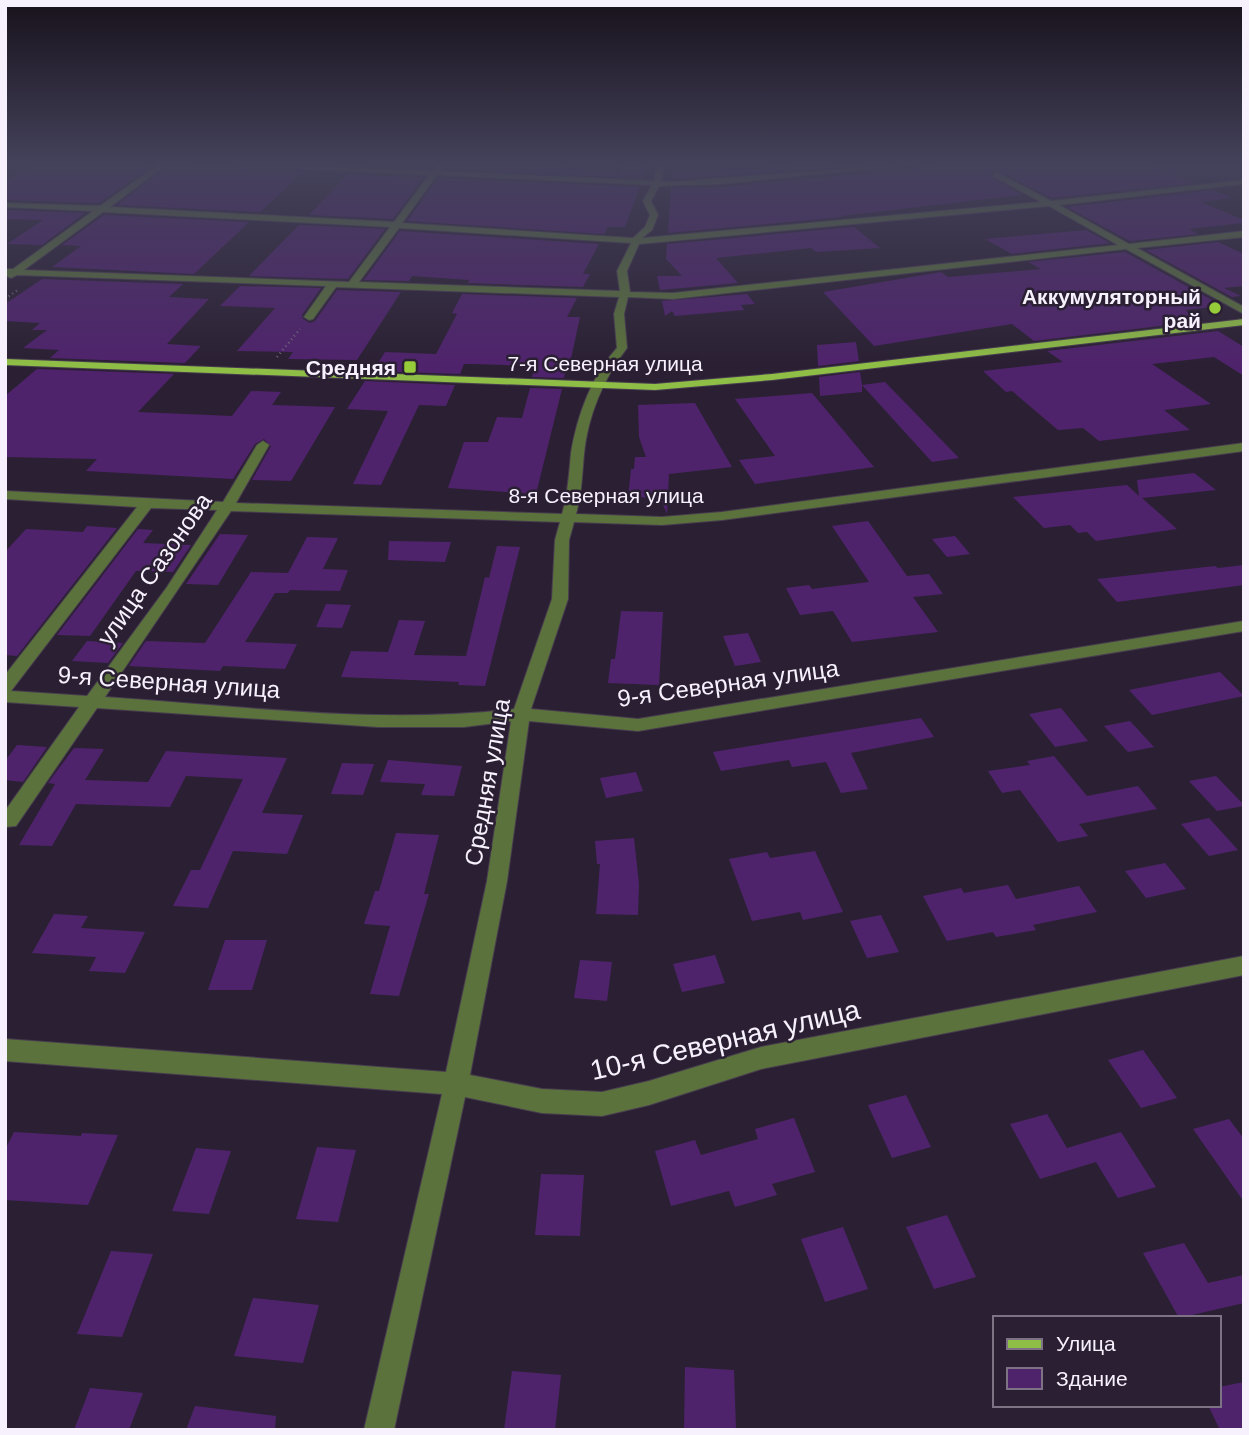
<svg xmlns="http://www.w3.org/2000/svg" width="1249" height="1435" font-family="Arial,sans-serif">
	<rect width="100%" height="100%" fill="#2b2033"/>
	<path fill="#352740" d="M1017,164H1244V179L1225,181L1197,179L1189,186L1123,193L1099,182L1072,190Z"/>
	<path fill="#4f236c" d="M36,164H100L153,165L99,203L5,200V180Z
		M446,164H563L561,170L565,171L620,173L622,165H648L643,178L445,169Z
		M814,164L854,166L672,179L673,171L723,172Z
		M962,164H1147L1195,183L1052,198L995,169L991,174L992,178L1023,195L841,216L843,217L668,233L671,188L722,187Z
		M169,165L240,168L304,172L260,212L117,205Z
		M348,174L407,177H424L393,219L309,215Z
		M438,178L640,187L625,227H608L604,234L407,221Z
		M1213,190L1232,198L1201,202L1244,220V223L1189,229L1198,234L1130,241L1067,207Z
		M5,210L85,213L42,245L7,244L43,220L5,219Z
		M104,215L249,222L194,274L52,267L81,246L62,245Z
		M299,225L385,229L348,279L249,276Z
		M854,227L880,248L816,252L811,248L716,258L738,283L660,290L657,276H682L666,259L667,244Z
		M1086,230L1110,243L1012,254L985,239Z
		M400,231L599,244L583,274H590L583,287L468,283L469,280L412,276L409,281L364,280Z
		M1218,242L1244,254V286L1224,288L1241,296L1232,297L1146,250Z
		M1125,252L1223,306L1185,310L1202,321L1034,341L1012,324L874,346L823,292L941,272L948,277L1041,269L1028,262Z
		M42,279L183,284L169,297L209,299L167,344L201,346L185,363L50,358L59,350L23,348L47,330H32L40,323L5,321V304Z
		M240,286L321,288L302,315L303,319L310,323L315,321L337,290L401,292L357,360L288,359L293,352L237,351L275,308L220,306Z
		M462,294L577,298L567,317H580L569,368H566L564,378L532,377L535,366L475,364H464L460,374L373,371L385,352L436,354L457,314L452,313Z
		M747,294L755,304L741,305L744,310L675,316L672,311L665,316L662,301Z
		M1218,331L1244,347V376L1214,357L1152,364L1211,404L1164,410L1190,430L1099,441L1083,428L1058,430L1012,391L1006,392L983,371L1063,362L1047,351Z
		M856,342L859,361L818,366L817,345Z
		M37,369L174,374L138,412L232,416L251,391L281,392L272,405L335,407L291,481L252,480L271,446L264,439L255,444L233,479L86,471L97,459L5,457V396Z
		M860,372L862,385L885,382L959,458L932,462L862,385V392L820,396L819,377Z
		M365,381L455,385L446,406L419,405L381,485L353,484L388,411L347,409Z
		M530,388L562,389L536,494L448,488L464,442H488L497,417L522,418Z
		M812,393L874,467L755,484L739,460L775,456L735,399Z
		M695,403L732,467L669,474L667,514L660,498L628,497L631,469H634L635,457H646L639,437L638,405Z
		M1194,473L1216,490L1142,498L1177,529L1096,541L1087,532L1078,533L1070,525L1044,528L1013,497L1127,485L1139,496L1137,480Z
		M868,521L907,576L929,574L943,594L913,597L938,632L852,642L833,611L800,615L786,588L809,585L812,589L869,582L832,526Z
		M87,526L117,528L17,656L5,655V552L26,529L83,532Z
		M138,529L153,530L143,543L191,545L173,572L136,571L90,636L57,635Z
		M220,534L248,535L218,585L186,584Z
		M955,536L970,554L947,557L932,539Z
		M307,537L338,538L323,569L348,570L340,591L290,590L288,593H275L245,642L297,644L285,669L223,666L220,671L129,666L146,641L205,643L251,572L288,573Z
		M389,541L451,542L445,562L388,560Z
		M497,546L520,547L485,686L458,685L459,682L341,677L351,651L388,652L399,620L425,621L414,655L466,656L485,577L489,578Z
		M1244,565V585L1117,602L1097,579L1215,566L1218,568Z
		M326,604L351,605L342,628L316,627Z
		M621,611L663,612L659,685L608,683L611,659H615Z
		M748,633L761,662L735,666L723,636Z
		M87,641L123,643L108,663L72,661Z
		M1220,672L1244,696L1152,715L1129,690Z
		M1061,708L1088,741L1055,747L1029,714Z
		M921,718L934,737L851,753L868,789L841,793L826,762L792,767L789,760L721,771L713,752Z
		M1130,721L1154,747L1128,752L1104,726Z
		M17,745L47,747L23,782L5,780V761Z
		M74,748L104,749L85,780L148,782L166,751L287,758L262,813L303,815L287,854L233,851L208,908L173,906L191,870H200L243,779L186,776L170,807L76,804L52,846L19,845L55,784L48,783Z
		M1054,756L1087,796L1138,786L1157,809L1079,824L1088,836L1058,842L1020,790L1002,793L988,771L1030,765L1027,761Z
		M388,760L462,766L454,796L421,795L425,784L380,782Z
		M342,763L374,764L363,795L331,794Z
		M636,772L643,791L606,798L600,778Z
		M1216,776L1244,805V806L1217,811L1189,781Z
		M1209,818L1238,850L1209,856L1181,824Z
		M396,833L439,835L424,894H429L399,996L370,994L390,926L364,924L375,891H379Z
		M634,838L639,884L638,915L596,914L600,864H597L595,841Z
		M815,851L843,912L803,920L800,912L752,921L729,859L767,852L770,858Z
		M1165,863L1186,889L1146,898L1125,871Z
		M1008,885L1016,899L1079,886L1097,912L1033,925L1036,930L996,937L993,932L947,941L923,896L961,888L964,893Z
		M54,914L88,916L81,928L145,932L125,973L89,971L96,957L32,953Z
		M881,915L899,952L867,958L850,921Z
		M225,940H267L252,990H208Z
		M715,955L725,983L682,992L673,964Z
		M580,960L612,962L607,1001L574,998Z
		M1143,1050L1177,1098L1141,1108L1108,1060Z
		M906,1095L931,1147L892,1158L868,1105Z
		M1047,1114L1067,1148L1121,1132L1156,1187L1118,1198L1096,1162L1040,1179L1010,1124Z
		M794,1118L815,1172L772,1184L777,1195L735,1207L729,1191L671,1206L655,1151L695,1140L701,1155L758,1139L755,1129Z
		M1229,1119L1244,1139V1202L1193,1129Z
		M14,1132L81,1136L82,1133L118,1135L88,1205L5,1200V1150Z
		M317,1147L356,1150L338,1222L296,1219Z
		M196,1148L231,1151L209,1214L172,1211Z
		M541,1174L584,1175L580,1236L535,1235Z
		M947,1215L976,1277L934,1289L906,1227Z
		M843,1227L868,1289L825,1302L801,1239Z
		M1184,1243L1208,1283L1244,1275V1303L1179,1318L1143,1253Z
		M111,1251L153,1254L122,1337L77,1334Z
		M253,1298L319,1305L303,1363L234,1356Z
		M685,1367L734,1370L736,1430H684Z
		M512,1371L561,1375L555,1430H504Z
		M1244,1382V1430H1220L1208,1405H1219V1387Z
		M90,1388L143,1393L129,1430H74Z
		M195,1406L276,1416L275,1430H186Z"/>
	<g fill="none" stroke-linecap="round" stroke-linejoin="round">
		<defs>
			<path id="minor" d="M159,164H167L110,207L394,222L429,175L241,166L238,164L433,171L440,164L444,166L440,171L654,181L657,164H664L661,181L670,182L913,164L722,184L659,186L651,201L658,215L652,230L642,238L1041,202L993,176L996,172L1051,201L1244,180V184L1059,205L1129,244L1244,231V237L1137,248L1244,307V314L1126,249L673,299L628,297L624,314L627,348C604,378 588,415 584,454C582,474 582,494 576,514L662,517L722,512L1244,443V451L722,520L662,525L574,522L569,540L568,599L531,709L638,719L1244,621V631L638,731L529,721L507,881L470,1075L542,1089L602,1092L649,1081L761,1047L1244,956V975L761,1069L649,1105L602,1116L542,1113L465,1097L394,1430H364L442,1094L5,1061V1039L446,1072L487,881L511,721L464,727H378L97,708L16,826L5,827V811L79,707L5,702V675L137,507L5,499V491L223,502L257,445L263,441L269,445L236,503L562,514C568,494 569,474 571,453C577,416 592,375 617,348L614,314L619,297L336,287L313,319L309,320L304,317L326,286L17,275L11,278L5,275V269H13L93,211L5,207V203L100,206ZM437,175L652,185L643,201L650,215L645,227L633,238L402,223ZM1049,206L1118,245L673,293L630,292L627,271L639,244ZM103,212L390,227L349,282L24,270ZM399,228L631,243L617,271L620,291L359,282ZM151,508L217,510L167,587L87,696L11,691ZM231,511L560,522L555,540L552,599L514,709C379,725 240,706 105,697Z"/>
			<path id="major" d="M1244,319V325L772,380L655,390L5,365V359L655,384L772,374Z"/>
		</defs>
		<use href="#minor" stroke="#483d4f" stroke-width="2"/>
		<use href="#major" stroke="#483d4f" stroke-width="2"/>
		<path stroke="#746a7b" stroke-width="2.5" stroke-dasharray="1 3.5" stroke-linecap="butt" d="M5,299L19,289
			M277,357L300,329"/>
		<use href="#minor" fill="#5b723c" fill-rule="evenodd"/>
		<use href="#major" fill="#8fbe47" fill-rule="evenodd"/>
	</g>
	<linearGradient id="sky" x2="0" y2="1"><stop stop-color="#18121c"/><stop offset="0.45" stop-color="#44425b"/><stop offset="1" stop-color="#44425b" stop-opacity="0"/></linearGradient>
	<rect width="1249" height="364" fill="url(#sky)"/>
	<g fill="#96cc3a" stroke="#2b2033" stroke-width="2.5">
		<circle cx="1215" cy="308" r="7"/>
		<rect x="403" y="360" width="14" height="14" rx="3.5"/>
	</g>
	<g text-anchor="middle" dominant-baseline="central" stroke-width="5" stroke-linejoin="round" paint-order="stroke">
		<g font-size="21" font-weight="bold" fill="#f7f0fd" stroke="#2b2033" text-anchor="end">
			<text x="1201" y="296">Аккумуляторный<tspan x="1201" dy="24">рай</tspan></text>
			<text x="396" y="367">Средняя</text>
		</g>
		<g font-size="21" fill="#f7f0fd" stroke="#2b2033">
			<text x="605" y="363">7-я Северная улица</text>
			<text x="606" y="495">8-я Северная улица</text>
		</g>
		<g font-size="24" fill="#f7f0fd" stroke="#2b2033">
			<text transform="translate(154 569) rotate(-55)">улица Сазонова</text>
			<text transform="translate(169 682) rotate(4)">9-я Северная улица</text>
			<text transform="translate(728 683) rotate(-8)">9-я Северная улица</text>
			<text transform="translate(487 782) rotate(-80)">Средняя улица</text>
		</g>
		<g font-size="28" fill="#f7f0fd" stroke="#2b2033">
			<text transform="translate(725 1040) rotate(-13)">10-я Северная улица</text>
		</g>
	</g>
	<rect width="1249" height="1435" fill="none" stroke="#f7f0fd" stroke-width="14"/>
	<rect x="993" y="1316" width="228" height="91" fill="#2b2033" stroke="#7d7384" stroke-width="2"/>
	<rect x="1007" y="1339" width="35" height="10" fill="#8fbe47" stroke="#7d7384" stroke-width="2"/>
	<text x="1056" y="1351" font-size="21" fill="#f7f0fd">Улица</text>
	<rect x="1007" y="1368" width="35" height="21" fill="#4f236c" stroke="#7d7384" stroke-width="2"/>
	<text x="1056" y="1386" font-size="21" fill="#f7f0fd">Здание</text>
</svg>
